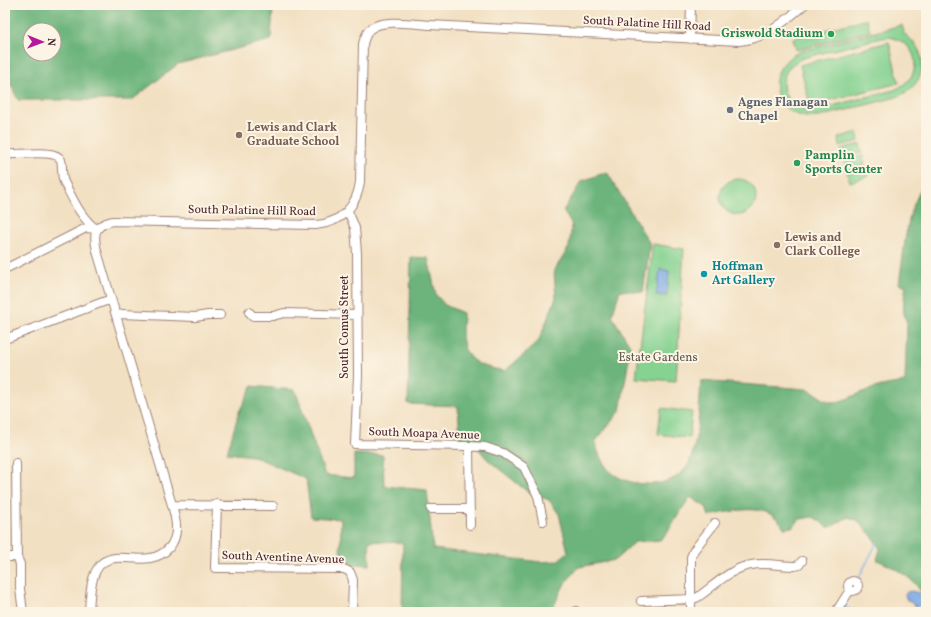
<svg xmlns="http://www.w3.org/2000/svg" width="931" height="617" font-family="Vollkorn,serif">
	<rect width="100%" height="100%" fill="#fcf5e5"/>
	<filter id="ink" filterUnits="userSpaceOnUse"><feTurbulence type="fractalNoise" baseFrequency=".025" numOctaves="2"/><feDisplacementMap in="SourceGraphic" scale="8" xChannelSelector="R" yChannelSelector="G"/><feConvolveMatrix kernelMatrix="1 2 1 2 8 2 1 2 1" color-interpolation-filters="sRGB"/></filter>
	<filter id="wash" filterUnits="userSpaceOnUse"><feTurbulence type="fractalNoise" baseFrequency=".012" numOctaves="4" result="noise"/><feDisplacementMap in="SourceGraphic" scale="16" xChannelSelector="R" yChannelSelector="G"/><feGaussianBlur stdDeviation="0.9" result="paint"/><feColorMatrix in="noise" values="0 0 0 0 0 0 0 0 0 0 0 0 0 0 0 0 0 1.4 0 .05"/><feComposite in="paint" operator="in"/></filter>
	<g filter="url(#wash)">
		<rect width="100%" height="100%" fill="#f2e0c2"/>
		<path fill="#85d291" stroke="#68785e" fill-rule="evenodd" d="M867,19L870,31L796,50L793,38Z
			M902,25L904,32L903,33C931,52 928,84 897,97L819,117C772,122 759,69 801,51ZM890,37C921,44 924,78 894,90L816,110C781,113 770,72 803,58L881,38Z
			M889,42L899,83L810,105L800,65Z
			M857,132L859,141L840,146L838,138Z
			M860,144L862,153L843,158L841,149Z
			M863,156L865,165L846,170L844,161Z
			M866,167L869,176L850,182L847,173Z
			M720 197a18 18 0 1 1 36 0a18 18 0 1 1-36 0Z
			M653,244L684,249L676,381L636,378Z
			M661,408L692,412L689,438L658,434Z"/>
		<path fill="#6cb47b" stroke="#5b6a53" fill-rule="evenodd" d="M5,5H67L163,10L178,5H273L271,40L178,64L132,100H18L5,72ZM30,30H54V54H30Z
			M607,172L650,244L643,292L620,290L612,316L631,347L620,411L595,442C599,455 603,467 615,475C636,489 677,488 689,463C699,441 699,405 701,381L806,389C816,392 825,403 834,402C842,402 857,394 866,391C878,386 891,384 905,382L907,323C901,310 904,299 906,286L899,284L906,234L911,211L926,177V612H924C931,586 895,567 877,560L880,549L872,536L857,520L848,517L831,527H826L820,521L813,517L800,519L793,527L784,528C782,524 779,520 776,518C759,503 729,512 709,516L706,507L690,497L666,534L660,540L635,542L615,560L579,567L565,583L551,612H402L403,543L369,541L370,565L340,563L341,519L311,517L306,479L253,456L227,453L239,412L252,386L295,390L325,475L354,478V454L383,455L384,486L427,490L433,549L541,562L557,561L568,552L559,514L549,500L529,493L487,459L472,441L460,439L458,406L408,404L411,257L428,258L436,295L445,305L463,313C463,322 461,333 463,342C467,365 486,367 505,371L538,342L556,298L554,271L569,247L572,225L563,211L582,181Z"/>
		<path fill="#7dace7" stroke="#646689" d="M660,269L669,271L667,296L656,295Z
			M911,591L920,593V599L922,605L916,606L907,600L905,595L907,592Z"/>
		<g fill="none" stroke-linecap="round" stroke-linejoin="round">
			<path stroke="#7dace7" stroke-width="1.5" d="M853,590L877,542
				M846,604L844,607L856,612
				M916,606L920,612"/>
		</g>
	</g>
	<g filter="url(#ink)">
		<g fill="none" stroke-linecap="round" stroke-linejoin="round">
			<defs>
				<path id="minor" d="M690,39L691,5
					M5,154C16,156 56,148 61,160C63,167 61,175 64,182C73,199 80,217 96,229
					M348,211L355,228L357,253L358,375L355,444L469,446L485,447L503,453L524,467L538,496L543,521
					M5,269L86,228L96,229
					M249,312L253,316H273L284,313L357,315
					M117,316L121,314L195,317L208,315H220
					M5,339L111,299
					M469,446L470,525
					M16,463L17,557L20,564V589L23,612
					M217,504L215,568L344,569L350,572L353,580L352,612
					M172,505L273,506
					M431,509H470
					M5,557H17
					M848 586a5 5 0 1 1 10 0a5 5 0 1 1-10 0Z
					M641,601L693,599L698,597C714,586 731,568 751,565C765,562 781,566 795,566L799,565L802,561
					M576,611V612
					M89,612C90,597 90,573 102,563C120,549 148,570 169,548C180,535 176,520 172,505L97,251C93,233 94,225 113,221L316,225C341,223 357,206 360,182L363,44C364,40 366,34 369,30C381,18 415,24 430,25L739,41C766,39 784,22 804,5
					M691,612V557L694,550L715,523
					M836,612L850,590"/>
			</defs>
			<use href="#minor" stroke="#9e8076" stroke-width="10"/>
			<use href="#minor" stroke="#fff" stroke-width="8"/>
		</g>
	</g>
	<g fill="#2e9e5b" stroke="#fcf5e5" stroke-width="1.5">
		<circle cx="831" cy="34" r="4"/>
		<circle cx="797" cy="163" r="4"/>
	</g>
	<circle fill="#6b7280" stroke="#fcf5e5" stroke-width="1.5" cx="730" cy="110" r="4"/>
	<g fill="#8d6e63" stroke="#fcf5e5" stroke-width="1.5">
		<circle cx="239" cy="135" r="4"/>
		<circle cx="777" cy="245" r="4"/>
	</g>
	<circle fill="#0f9aa8" stroke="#fcf5e5" stroke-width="1.5" cx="704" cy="274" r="4"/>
	<g text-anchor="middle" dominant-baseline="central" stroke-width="4" stroke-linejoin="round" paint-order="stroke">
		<g font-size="12" fill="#4a1f2b" stroke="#fcf5e5">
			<text transform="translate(647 24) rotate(3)">South Palatine Hill Road</text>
			<text transform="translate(252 211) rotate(1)">South Palatine Hill Road</text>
			<text transform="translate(345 327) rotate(-90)">South Comus Street</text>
			<text transform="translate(424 434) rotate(2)">South Moapa Avenue</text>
			<text transform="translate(283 558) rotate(2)">South Aventine Avenue</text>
		</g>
		<g font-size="12" font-weight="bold" fill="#27864d" stroke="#fcf5e5" text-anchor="end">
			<text x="823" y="34">Griswold Stadium</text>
			<text x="805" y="156" text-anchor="start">Pamplin<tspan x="805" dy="14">Sports Center</tspan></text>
		</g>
		<g font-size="12" font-weight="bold" fill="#5b616d" stroke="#fcf5e5" text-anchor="start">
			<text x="738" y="103">Agnes Flanagan<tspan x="738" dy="14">Chapel</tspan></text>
		</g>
		<g font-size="12" font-weight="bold" fill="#785e54" stroke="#fcf5e5" text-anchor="start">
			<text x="247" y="128">Lewis and Clark<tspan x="247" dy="14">Graduate School</tspan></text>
			<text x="785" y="238">Lewis and<tspan x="785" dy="14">Clark College</tspan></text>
		</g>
		<g font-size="12" font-weight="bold" fill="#0d838f" stroke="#fcf5e5" text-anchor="start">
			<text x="712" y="267">Hoffman<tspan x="712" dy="14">Art Gallery</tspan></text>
		</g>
		<g font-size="12" fill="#5c554a" stroke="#fcf5e5">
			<text x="658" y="358">Estate Gardens</text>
		</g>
	</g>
	<rect width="931" height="617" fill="none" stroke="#fcf5e5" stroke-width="20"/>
	<g transform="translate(42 42) rotate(91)"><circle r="19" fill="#fcf5e5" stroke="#b59f9b"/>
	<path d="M0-3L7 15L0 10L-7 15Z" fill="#b5179e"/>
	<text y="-6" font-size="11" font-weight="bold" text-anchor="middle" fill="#4a1f2b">N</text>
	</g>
</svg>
